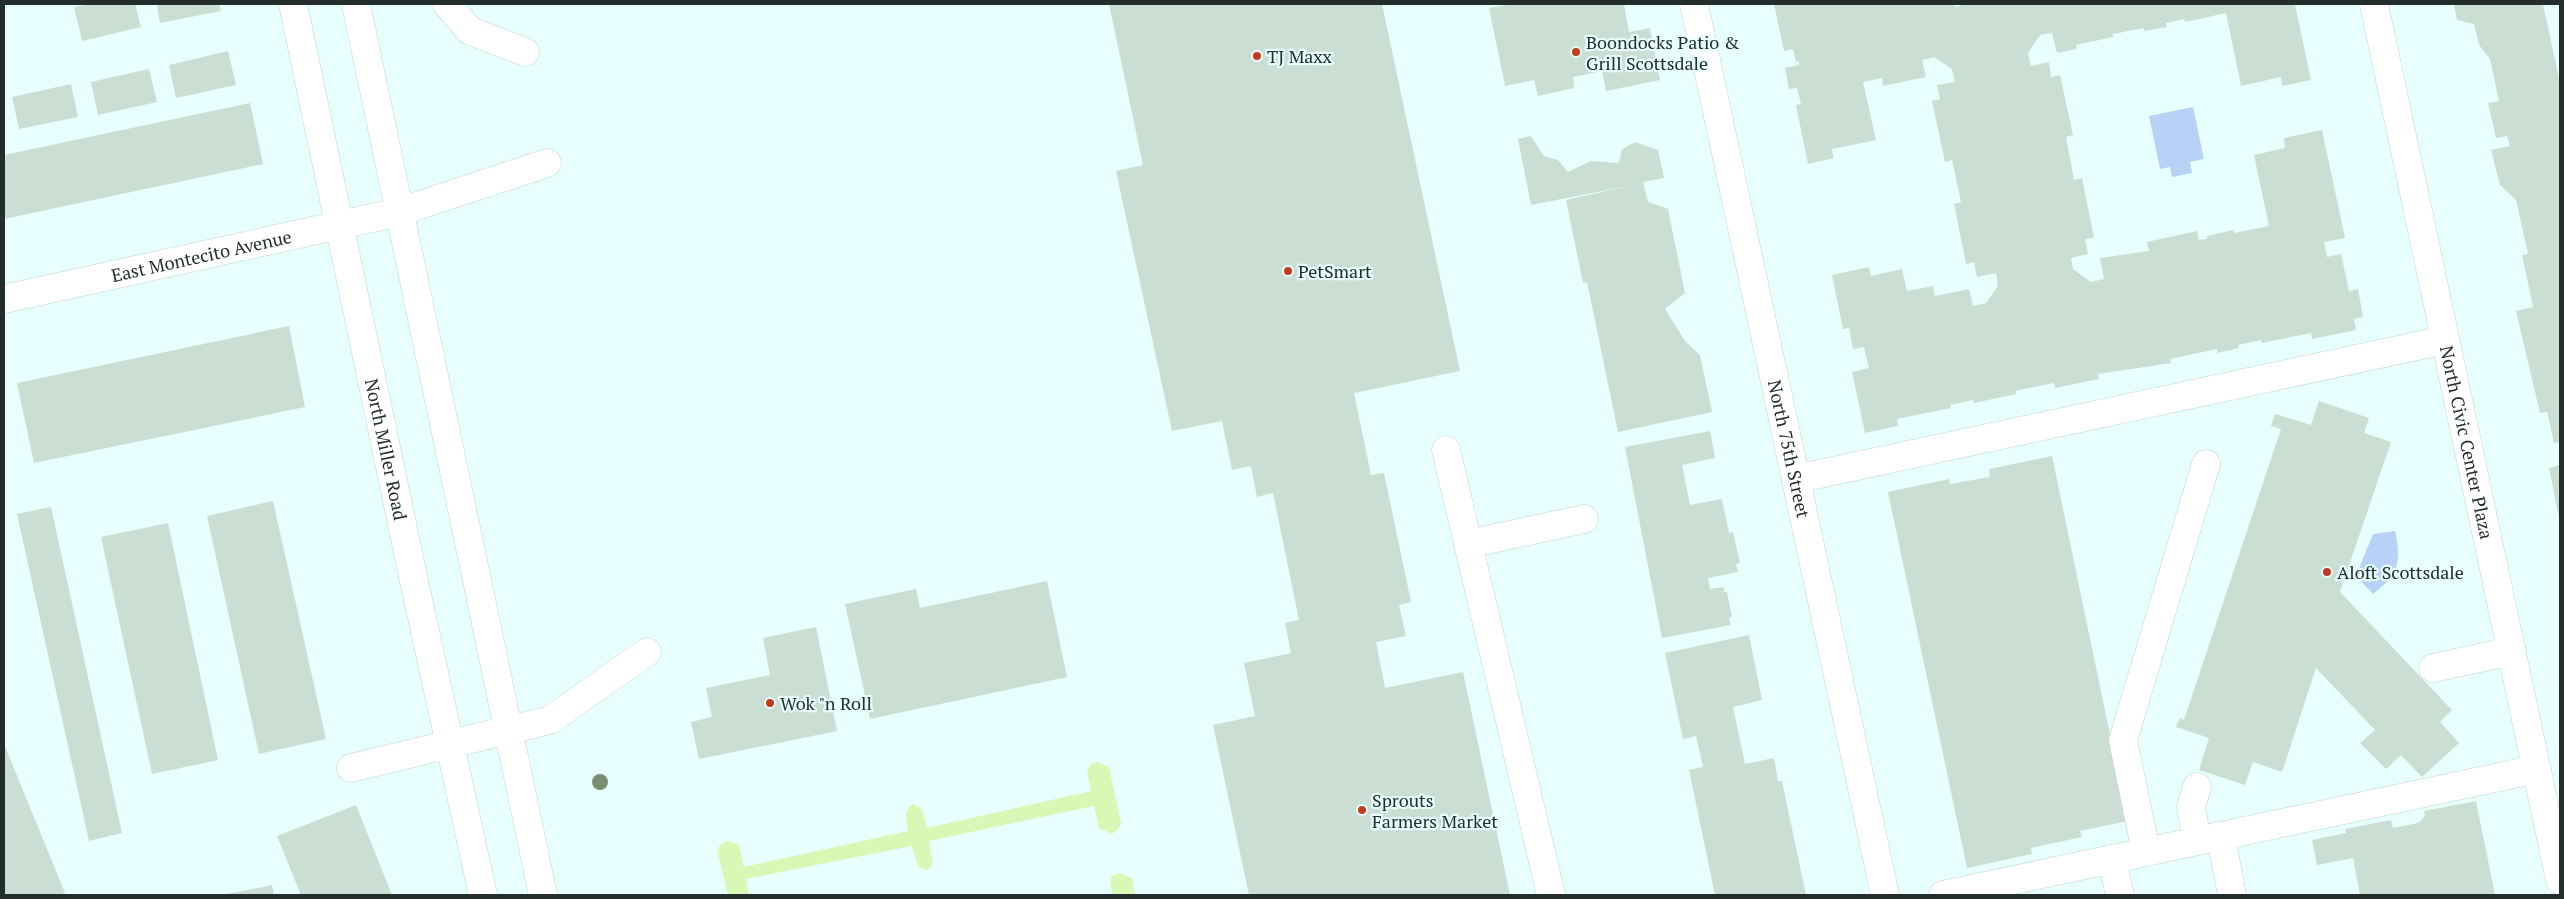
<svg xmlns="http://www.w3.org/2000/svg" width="2564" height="899" font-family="'PT Serif',serif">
	<rect width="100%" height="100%" fill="#e7fffd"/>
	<path fill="#d9f8b6" d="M1098,762L1109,767L1121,823L1119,828L1112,834L1099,828L1094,806L929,841L933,864L927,870L918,867L912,846L746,879L749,895H728L717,850L721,844L728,841L739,845L744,867L908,831C907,821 902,811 913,804L922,809L927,828L1091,791L1087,772L1090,765Z
		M1120,873L1132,878L1135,895H1113L1110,882L1112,876Z"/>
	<path fill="#b7d2f6" d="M2193,107L2204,159L2190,162L2192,173L2172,177L2170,167L2160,169L2149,116Z
		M2395,531C2402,562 2398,575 2373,594L2356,576L2373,534Z"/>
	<path fill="#cbded3" d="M90,4H135L141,27L82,41L74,7Z
		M157,4H219L221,11L160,23Z
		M1109,4H1382L1460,371L1354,393L1371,475L1384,473L1411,602L1399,605L1406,636L1376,642L1385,688L1463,672L1510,895H1249L1213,725L1255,716L1244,663L1291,653L1285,623L1299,620L1273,493L1257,497L1251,466L1232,470L1222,421L1172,431L1116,171L1143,165Z
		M1512,4H1624L1629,32L1650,28L1660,80L1606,91L1602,71L1573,77L1574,88L1538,96L1534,80L1505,86L1489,8Z
		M1774,4H1954L1955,7L1966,4H2295L2311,80L2282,86L2281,77L2241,86L2226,13L2185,22L2184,19L2166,23L2167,27L2144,31V28L2113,34V37L2076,45L2077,49L2057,53L2052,33L2040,35L2028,53L2031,66L2049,62L2051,77L2060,75L2073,135L2066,137L2074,180L2082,178L2094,238L2085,239L2088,254L2071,258L2073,269L2091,282L2104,279L2100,258L2149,251L2147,242L2197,231L2199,240L2207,239V236L2233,230L2234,233L2269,226L2254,155L2285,148L2284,138L2322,130L2345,238L2324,242L2327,257L2341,254L2349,291L2358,289L2363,317L2354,319L2356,330L2312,339L2311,333L2262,343L2261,340L2238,345L2239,348L2217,353V349L2170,359L2171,363L2098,374L2099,379L2055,388L2054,383L2015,391L2016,394L1974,403L1973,400L1950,405L1951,408L1897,419L1898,426L1865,433L1852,372L1869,368L1864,347L1853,349L1849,328L1843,329L1832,275L1869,267L1871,276L1902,269L1907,291L1933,286L1935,296L1969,289L1973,306L1986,303L1998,286L1996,273L1977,277L1974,262L1966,264L1954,204L1961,202L1952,160L1945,162L1932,101L1940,99L1937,85L1955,82L1952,69L1934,57L1922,60L1926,77L1883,86L1882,78L1863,82L1876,140L1832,149L1834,158L1808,164L1796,105L1801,104L1797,88L1789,89L1785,68L1799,65V61L1796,62L1793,49L1784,51Z
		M2454,4H2543L2560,83V442L2554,443L2547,412L2540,413L2516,311L2533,307L2522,255L2528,254L2516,200L2500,185L2491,150L2510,146L2507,136L2496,138L2488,103L2499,101L2490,59L2479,45L2474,24L2457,20Z
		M228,51L236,85L176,98L169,65Z
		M149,69L157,102L98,115L91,82Z
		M71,84L78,117L19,129L12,97Z
		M250,103L263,164L4,219V155Z
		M1531,136L1544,156L1558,160L1568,172L1591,161L1619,163L1622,149L1635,142L1658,150L1664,178L1643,182L1648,202L1668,209L1685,293L1665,309L1685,341L1700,355L1712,412L1618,432L1587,282L1583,283L1566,200L1633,185L1531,205L1518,139Z
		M289,326L305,407L34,463L17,383Z
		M2319,401L2369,418L2364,433L2391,442L2340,592L2452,710L2440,722L2459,743L2422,777L2401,755L2386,769L2360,743L2375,730L2316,668L2282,772L2253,762L2245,785L2199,770L2209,738L2176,727L2180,718L2184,720L2281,429L2271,426L2275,414L2311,425Z
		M1710,431L1715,458L1682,465L1690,505L1722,499L1729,533L1733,532L1740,563L1736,564L1738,572L1708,578L1710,589L1724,587V592H1727L1732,617L1729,618L1731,625L1662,638L1625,447Z
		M2052,456L2128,821L2080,831L2082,837L2031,848L2032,854L1967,868L1888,492L1949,479L1950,484L1990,477L1989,469Z
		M2560,465V518H2559L2549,468Z
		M273,501L326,739L259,754L207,516Z
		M51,507L122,833L89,841L17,514Z
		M168,523L218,760L152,774L101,537Z
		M1047,581L1067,677L870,719L845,604L916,589L920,608Z
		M816,627L837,731L699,759L691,722L712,717L706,688L770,675L763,638Z
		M1749,635L1762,700L1733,707L1745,764L1774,758L1778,781H1782L1806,895H1715L1689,770L1703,767L1696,736L1683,739L1665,653Z
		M4,744L65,893L60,895H4Z
		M2476,801L2495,895H2360L2353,858L2317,865L2312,840L2346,833L2345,829L2391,820L2393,828L2418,823L2425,816L2424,811Z
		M356,805L392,895H301L277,836Z
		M272,885L274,895H228V894Z"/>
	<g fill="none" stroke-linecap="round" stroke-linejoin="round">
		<defs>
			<g id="minor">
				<path id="s1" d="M293,4L414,581L483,895"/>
				<path d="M356,4L543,895"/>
				<path d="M447,4L470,31L525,52"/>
				<path id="s2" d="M1694,4L1885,895"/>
				<path id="s3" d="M2374,4L2560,880"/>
				<path id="s4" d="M4,299L399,212L547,163"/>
				<path d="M1446,450L1551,895"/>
				<path d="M1796,479L2445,340"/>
				<path d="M1468,544L1584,519"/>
				<path d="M2433,668L2512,651"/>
				<path d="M351,768L550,720L647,652"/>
				<path d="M2197,787L2191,807L2197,841"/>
				<path d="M2146,852L2123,740L2206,464"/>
				<path d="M2112,859L2120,895"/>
				<path d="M1943,895L2221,836"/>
				<path d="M2232,895L2221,836L2537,769"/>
			</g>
		</defs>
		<use href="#minor" stroke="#bdd5d3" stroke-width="29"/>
		<use href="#minor" stroke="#fff" stroke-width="28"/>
	</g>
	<circle fill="#798e72" cx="600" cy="782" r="8"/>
	<g fill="#c4391f" stroke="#e7fffd" stroke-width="2">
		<circle cx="1576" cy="52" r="5"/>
		<circle cx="1257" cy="56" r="5"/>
		<circle cx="1288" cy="271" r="5"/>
		<circle cx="2327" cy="572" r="5"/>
		<circle cx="770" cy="703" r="5"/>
		<circle cx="1362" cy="810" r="5"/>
	</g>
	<g text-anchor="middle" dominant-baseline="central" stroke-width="4.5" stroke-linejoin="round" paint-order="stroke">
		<g font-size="18" fill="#232d2c" stroke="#e7fffd" text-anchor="start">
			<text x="1586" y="42">Boondocks Patio &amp;<tspan x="1586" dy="21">Grill Scottsdale</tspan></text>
			<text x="1267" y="56">TJ Maxx</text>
			<text x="1298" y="271">PetSmart</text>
			<text x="2337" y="572">Aloft Scottsdale</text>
			<text x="780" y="703">Wok "n Roll</text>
			<text x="1372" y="800">Sprouts<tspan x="1372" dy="21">Farmers Market</tspan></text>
		</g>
		<g font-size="18" fill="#232d2c" stroke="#e7fffd">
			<text stroke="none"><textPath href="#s4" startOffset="202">East Montecito Avenue</textPath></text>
			<text stroke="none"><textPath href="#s3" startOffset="448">North Civic Center Plaza</textPath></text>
			<text stroke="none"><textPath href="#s2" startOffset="455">North 75th Street</textPath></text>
			<text stroke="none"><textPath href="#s1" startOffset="455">North Miller Road</textPath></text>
		</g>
	</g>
	<rect width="2564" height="899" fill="none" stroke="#232d2c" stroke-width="10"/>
</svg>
